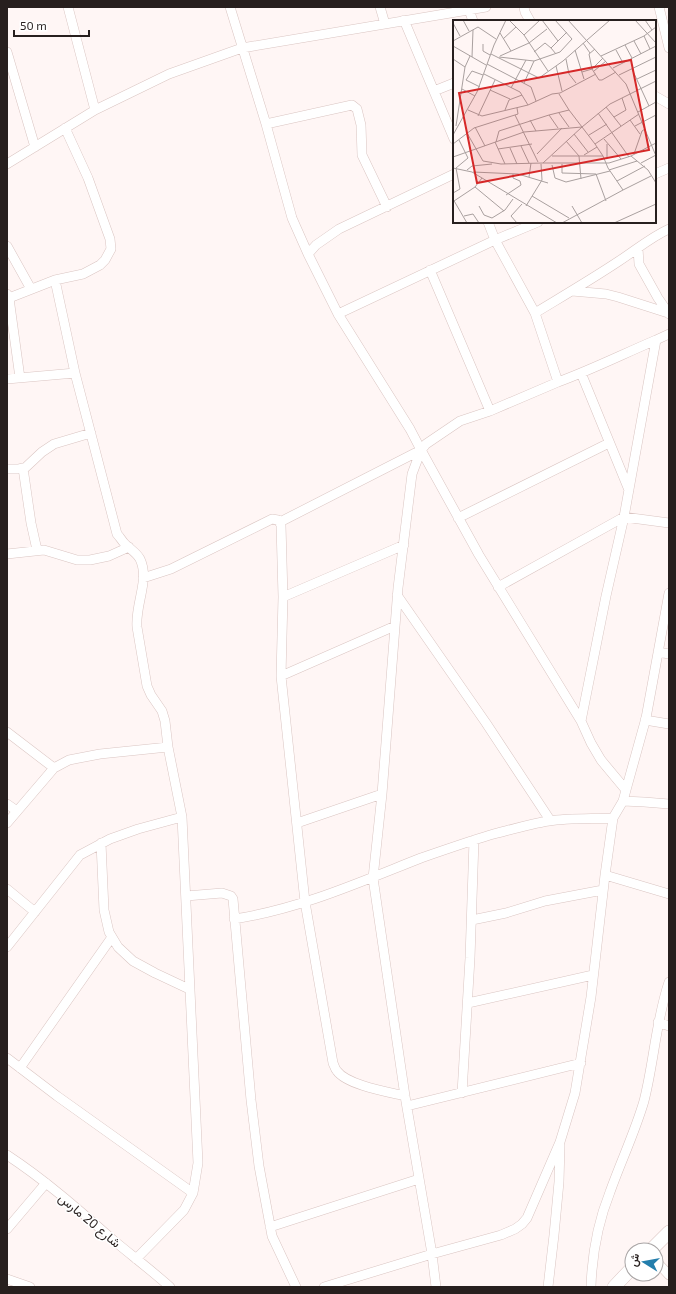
<svg xmlns="http://www.w3.org/2000/svg" width="676" height="1294" font-family="'Exo 2',Vazirmatn,sans-serif">
	<rect width="100%" height="100%" fill="#fff6f5"/>
	<g fill="none" stroke-linecap="round" stroke-linejoin="round">
		<defs>
			<path id="street" d="M68,7L95,110
				M230,7L266,124L292,218L308,254L338,314L410,429L421,450L412,474L398,588L382,794L373,878L405,1096L432,1254L436,1287
				M380,7L385,24
				M468,7L473,21
				M524,7L525,12L530,21
				M659,7L669,48
				M404,20L454,139
				M7,52L35,147
				M434,91L454,83
				M655,96L669,104
				M266,124L352,105L357,109L361,125L362,155L387,207
				M7,164L95,110L169,74L242,48L486,7
				M655,174L669,168
				M488,222L495,240L535,313L558,382C591,370 623,354 656,340
				M7,246L31,289
				M638,248L639,264L658,298L669,314
				M308,254L316,245L339,229L454,174
				M430,270L490,411
				M55,280L75,373L117,534C120,537 122,541 125,544C130,549 137,553 140,559C150,580 135,604 137,627L147,686L151,695L162,711L165,721L168,747L182,817L198,1163L193,1193L184,1210L136,1259
				M572,291L606,294L618,297L668,313
				M7,294L9,298L55,280L83,274L100,265L105,260L111,249L110,239L88,178L65,128
				M7,298H9L20,378
				M535,313C563,296 592,279 619,261C636,250 651,237 669,229
				M338,314L495,240L538,222
				M581,373L629,490
				M7,379L75,373
				M23,468L31,523L37,550
				M7,469H18L26,467L42,452L54,444L91,433
				M458,518L609,443
				M280,522L421,450L426,444L460,421L490,411L558,382
				M7,554L44,550L77,560H90L109,556L129,547
				M143,578L171,569L272,519L278,520L281,525L283,597L281,676
				M498,587L624,517L669,523
				M397,595L486,723L550,820
				M283,597L404,545
				M395,626L281,676L305,902L333,1063C334,1065 335,1069 337,1071C347,1085 388,1092 405,1096
				M658,652L669,654
				M645,720L669,724
				M581,721L606,596L624,517L656,340L669,334
				M7,732L54,768
				M626,790L646,718L669,593
				M623,801L644,802L669,804
				M7,804L17,811
				M7,823L54,768L69,760L100,754L168,747
				M297,823L382,794
				M101,843L104,910L109,932L118,947L133,961L155,973L189,989
				M605,875L669,894
				M7,889L35,912
				M186,896L222,893L231,896L233,899L251,1100L259,1166L272,1236L296,1287
				M234,919C300,909 360,882 421,858C444,850 467,842 490,835C510,830 529,824 549,821C568,818 593,819 613,818
				M472,920L506,913L545,901L603,890
				M7,947L80,855L110,839L138,829L182,817
				M468,1003L593,975
				M658,1022L669,1026
				M7,1058L57,1096L193,1193
				M20,1068L112,937
				M462,1093L470,958L474,840
				M407,1106L581,1063
				M7,1155C45,1180 78,1209 112,1239C131,1255 151,1270 170,1287
				M270,1227L419,1179
				M7,1229L46,1183
				M656,1261L669,1275
				M7,1279L30,1287
				M324,1287L432,1254L501,1235L515,1229L522,1224L527,1218L560,1142L575,1093L591,997L605,875L613,818L623,801L626,790L601,760L591,743L581,721L479,555L421,450
				M548,1287L554,1235L559,1182L560,1145
				M591,1287C592,1255 598,1222 610,1192C621,1161 635,1132 644,1101C654,1062 656,1020 669,982"/>
			<path id="secondary" d="M651,1250L669,1232
				M614,1287L632,1268"/>
		</defs>
		<use href="#street" stroke="#dac5c2" stroke-width="10"/>
		<use href="#secondary" stroke="#dac5c2" stroke-width="14"/>
		<use href="#street" stroke="#fff" stroke-width="9"/>
		<use href="#secondary" stroke="#fff" stroke-width="13"/>
	</g>
	<g text-anchor="middle" dominant-baseline="central" stroke-width="3" stroke-linejoin="round" paint-order="stroke">
		<g font-size="13" fill="#271f1e" stroke="#fff">
			<text transform="translate(90 1220) rotate(40)">شارع 20 مارس</text>
		</g>
	</g>
	<g transform="translate(453 20)">
		<rect width="203" height="203" fill="#fff6f5"/>
		<path fill="none" stroke="#a9a09f" stroke-width="1" d="M10,0L16,11M56,0L71,15L95,51M89,0L105,21M115,0L173,64L203,136M182,0L203,23M192,0L199,10M0,3L7,16M47,13L58,31M71,15L87,0M191,16L197,29M50,19L63,7M0,21L25,7L43,19M181,21L188,34M130,23L137,33M30,24V31L37,35M172,25L179,38M0,26L33,45M122,30L131,59M163,30L170,43M81,32L92,23L98,28M38,34L86,58L110,41L157,0M103,34L98,28L114,12M47,36L76,23L94,9M148,36L191,16L203,7M19,37L20,10M46,37L81,41L107,32L119,19L102,0M150,38L139,49L146,60H149L163,52M0,39L12,47M113,39L116,54L123,63M34,44L78,67L83,81M103,46L109,71M160,48L203,26M179,49L196,86M141,51L153,41M129,52L139,49L136,34L142,29M31,54L67,72L75,85M166,55L203,37M184,59L203,50M13,60L19,51L30,55M13,60L27,67M71,63L81,41M58,68L73,40M9,69L22,76M37,70L57,79M153,87L168,106M15,90L29,96L75,85L99,74L107,73L143,54M52,90L56,80L69,75M116,90L142,124M185,92L203,82M106,93L116,107M145,93L176,137M62,95L85,142M96,95L116,90L106,74M25,96L42,60M161,97L173,90L169,78M77,100L83,111M177,100L187,114M3,106L12,47L17,36M182,106L203,95M22,107L32,126M14,113L30,141L48,144L90,143L129,107M121,114L135,132M0,115L24,72L41,25L53,0M136,115L154,104M151,119L168,139M113,121L126,136L128,159M42,122L52,144M43,122L46,111L96,95L105,108M0,124L21,108L65,94L64,88M68,126L76,143M57,128L64,144M45,129L79,124M84,134L109,108M181,134L189,111L192,109M131,135L144,127M99,136H150L155,148L170,170L198,156M150,136L142,124L186,94M178,136L195,150L203,163M0,137L71,112L129,107L157,84L203,61M154,137V124M90,143H156L178,136L203,123M188,143L203,135M109,144V153L143,154L153,181M99,145L102,158L113,162L157,151M0,148L19,152L104,203M14,150L19,146L39,144M156,150L184,141M20,152L65,154L95,163M76,157L78,143M164,161L192,146M22,167L51,191M0,173L7,169L3,148L15,138L6,120M53,175L68,165L67,161L60,158V154M79,176L116,198M0,179L14,203M1,181L22,167L29,158M26,186L31,195L39,198L52,190L60,179M73,186L89,160L88,144M119,186L129,203M11,196L20,194L26,203M64,203L58,196L69,184M109,203L170,170M161,203L203,184"/>
		<path fill="#d62828" fill-opacity="0.15" stroke="#d62828" stroke-width="2" d="M178,40L196,130L24,163L6,73Z"/>
		<rect width="203" height="203" fill="none" stroke="#271f1e" stroke-width="2"/>
	</g>
	<rect width="676" height="1294" fill="none" stroke="#271f1e" stroke-width="16"/>
	<g transform="translate(644 1262) rotate(281)"><circle r="19" fill="#ffffff" stroke="#a9a5a5"/>
	<path d="M0-3L7 15L0 10L-7 15Z" fill="#247eac"/>
	<text y="-6" font-size="11" font-weight="bold" text-anchor="middle" fill="#271f1e">ش</text>
	</g>
	<path d="M14 30v6h75v-6" fill="none" stroke="#271f1e" stroke-width="2"/>
	<text x="20" y="30" font-size="12" fill="#271f1e" stroke="#ffffff" stroke-width="3" paint-order="stroke">50 m</text>
</svg>
